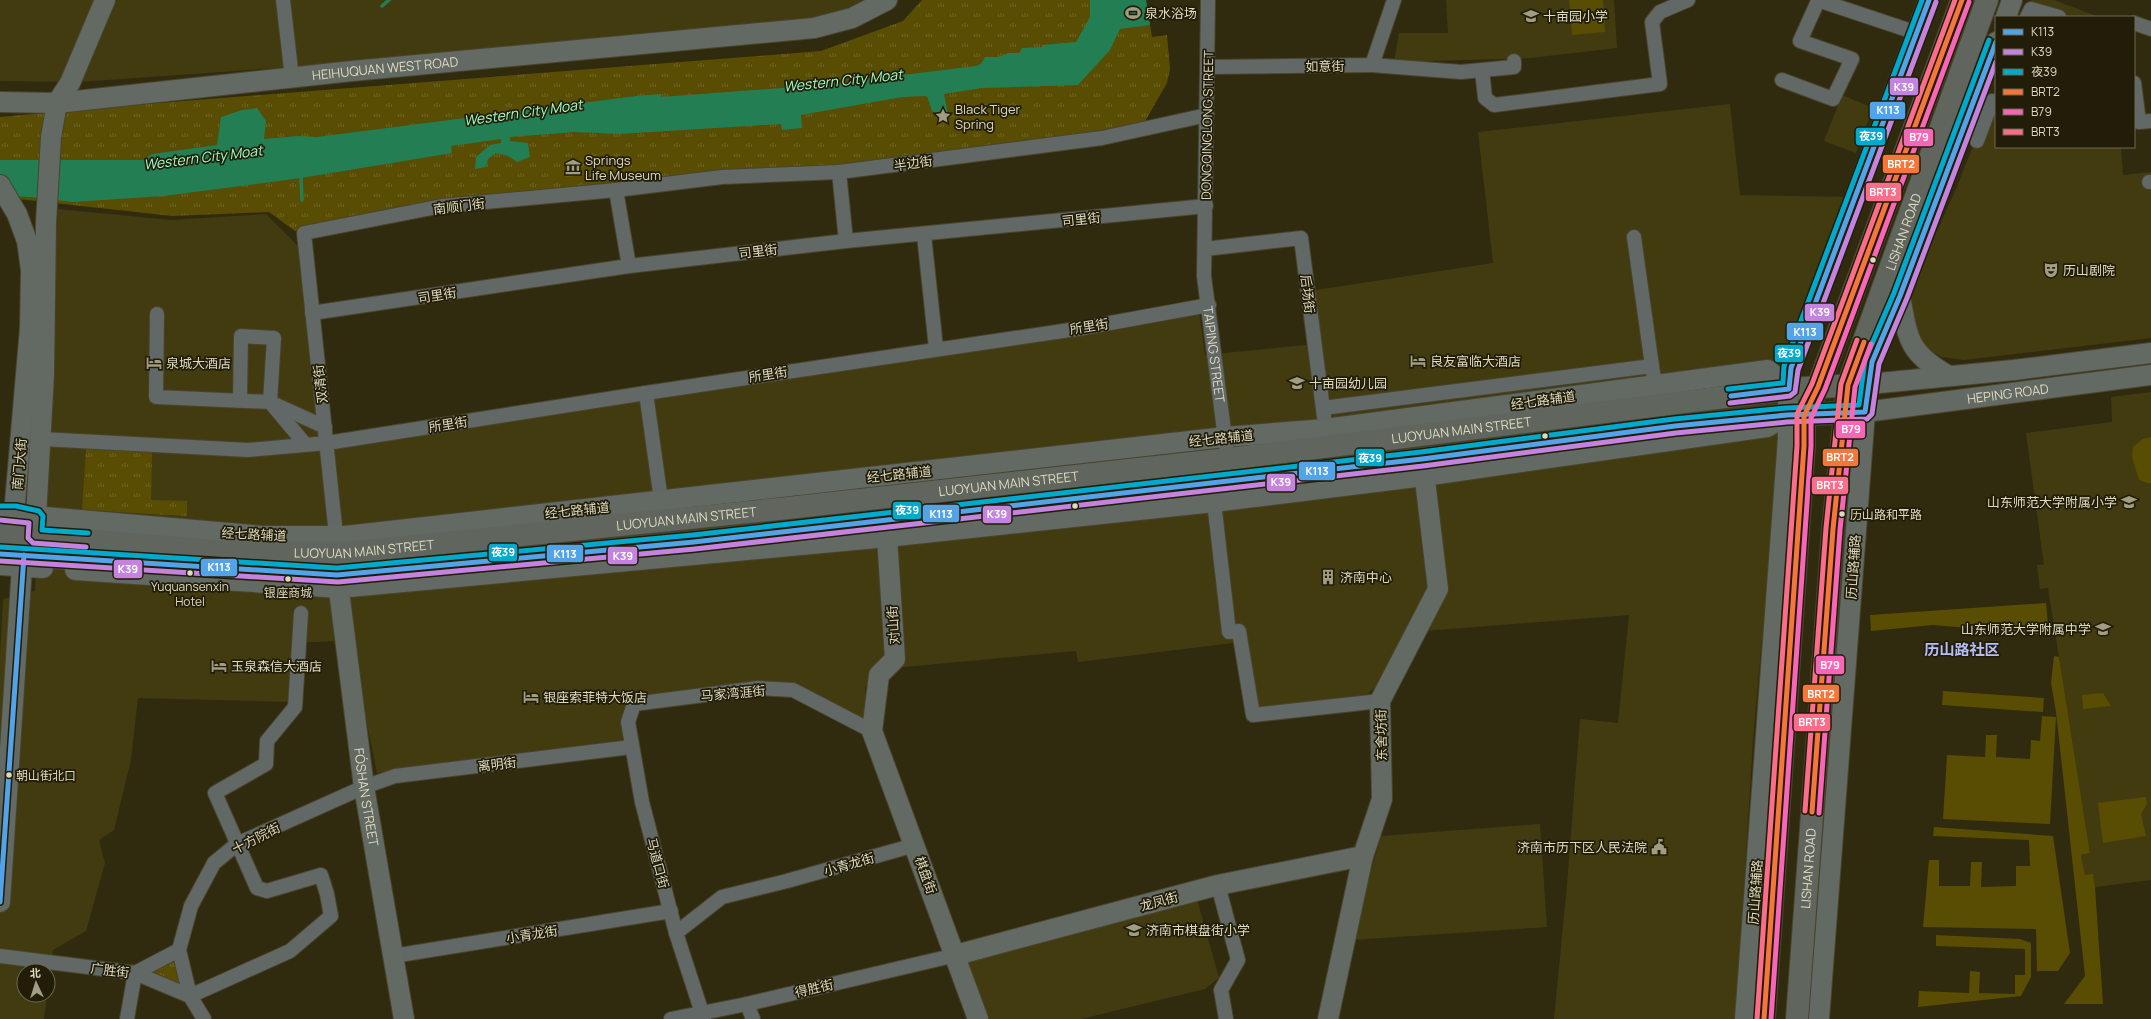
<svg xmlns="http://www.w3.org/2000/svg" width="2151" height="1019" font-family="Manrope,'Noto Sans SC',sans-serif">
	<defs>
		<pattern id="park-tufts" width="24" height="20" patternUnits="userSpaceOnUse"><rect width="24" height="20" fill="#584d02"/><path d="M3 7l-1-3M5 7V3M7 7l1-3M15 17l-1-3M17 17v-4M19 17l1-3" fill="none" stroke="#706625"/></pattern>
	</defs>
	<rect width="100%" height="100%" fill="#302b0e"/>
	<path fill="#423b10" d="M0,0H863L828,18L291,67L79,82L0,81Z
		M1446,0H1614L1617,48L1531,58L1394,62L1399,33H1448Z
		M2031,0H2054L2099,17H2024Z
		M1996,88V147H2121L2123,175L2151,172V338L1964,360L1942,357L1925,348L1910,316L1909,293L1956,189Z
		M1842,95L1873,108L1856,153L1824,141Z
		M1730,104L1740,195L1847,197L1784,357L1765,639H1762L1753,739L1736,1019H1554L1567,885L1580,719L1618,723L1629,615L1411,632L1391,672L1368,694L1254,709L1241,642L1078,662L1076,651L904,667L877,666L865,688L867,722L794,684L629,701L622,718L623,740L377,773L356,670L355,640L293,643L292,702L138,698L131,760L114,830L99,840L105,863L86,931L53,950L48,985V971H24V995H47L44,1019H0V656L3,599L35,591L58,209L171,220L266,214L298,246L324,450L1199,312L1205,355L1314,344L1309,291L1493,263L1478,132Z
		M2151,392V880L2095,887L2093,875H2085L2081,855L2090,853L2048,588L2040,589L2037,565H2044L2026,433L2112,422L2111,397Z
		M1540,824L1547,927L1351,940L1381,836Z
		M1195,892L1219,978L1205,989L1081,1019H984L959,960Z"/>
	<path fill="#584d02" d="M1569,0H1603L1605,32L1572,35Z
		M2151,437V483H2147L2139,480L2132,457L2133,447L2143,439Z
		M2046,603L2049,635L1933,625L1871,631L1870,615Z
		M2054,656L2059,657L2090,853L2081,855L2085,875L2093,874L2095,887L2103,1004H2064L2085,976L2056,712L2051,683Z
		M1943,691L2044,698L2043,712L1942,705Z
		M2103,693L2111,706L2083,709L2082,695Z
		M2042,716L2056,717L2050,824L1943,819L1947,755L1985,757L1986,735H1997L1996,757L2030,759L2031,740L2040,741Z
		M2146,797L2147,804L2141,814L2146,836L2103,843L2098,803Z
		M1934,827L2053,836L2070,953L2058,971H2037L2036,929L1923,927L1929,860H1939V886H1970L1971,862H1982L1981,887L2016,886V866H2030L2029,840L1933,836Z
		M1936,935L2020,939L2031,943V977L2021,996L1918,1007L1919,991L1969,993L1970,971L1980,972L1979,993L2015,994V975H2025V949L1936,946Z"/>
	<path fill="url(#park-tufts)" d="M922,0H1146L1152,37L1167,35L1170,69L1167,83L1144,123L1081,139L924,160L443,202L295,231L269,212L172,216L0,197V117L146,104L821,51L903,21Z
		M86,448L152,452L151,500L187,501V516L82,510Z
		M175,954L187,992L142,972Z"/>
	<path fill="#237f53" d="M1090,0H1146L1150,25L1120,29L1110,50L1078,85L982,88L944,94L948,114L940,117L932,111L927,96L902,97L801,115L802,128L782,130L781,124L619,134L575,132L510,137V141L528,143L530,157L517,162L508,156L496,153L488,159L486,167L475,169L476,157L490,145L501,143V139L451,146L452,153L301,178L164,196L73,202L31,197L0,196V160H144L152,154L217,145L221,117L242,110L257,108L266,121L264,139L298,136L317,137L636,96L661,94V97L822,85L976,66L981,64L985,57H999L1008,53H1019L1022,48L1042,47V45L1076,42L1090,17Z"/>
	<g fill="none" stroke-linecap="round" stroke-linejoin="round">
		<path stroke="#237f53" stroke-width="3.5" d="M382,6L389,0
			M301,178L302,200"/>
		<defs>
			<g id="street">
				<path d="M283,0L292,78"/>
				<path id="s1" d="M1208,0L1204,276L1226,446"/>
				<path d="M1818,0L1917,33"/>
				<path d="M2027,17L2031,9L2059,17"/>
				<path d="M2134,23L2151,29"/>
				<path d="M1372,65L1461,72L1514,67V61"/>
				<path d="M1208,67L1372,65L1394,0"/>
				<path d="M1482,70L1485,98L1494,105L1660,84L1652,22L1660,12L1688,0"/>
				<path d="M1782,80L1833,99L1852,59L1800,41L1818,1"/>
				<path d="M2134,83L2139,122L2151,121"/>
				<path d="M1977,141L1992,101"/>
				<path d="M839,172L846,241"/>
				<path d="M2149,182H2151"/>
				<path d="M616,190L629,266"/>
				<path d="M924,235L936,348"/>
				<path d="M1634,237L1652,366"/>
				<path d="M1205,249L1301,238L1324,417"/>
				<path d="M312,313L629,266L846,241L1206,206"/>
				<path d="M157,314L156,397L270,402L305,444"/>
				<path d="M646,393L661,500"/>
				<path d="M240,400L241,336L274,338L270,402L325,427"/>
				<path d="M1323,408L1652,366L1655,385"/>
				<path d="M41,439L248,450L327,443L646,393L1083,328L1209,305"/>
				<path d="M1214,502L1229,632L1239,631L1253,715L1380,701"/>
				<path d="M336,535L304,233L442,206L616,190L722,177L839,172L1102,138L1207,115"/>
				<path d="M301,613L295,707L267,741L266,764L215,793L257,888L267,891L321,875L327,894L331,916L290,951L190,996L179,950L191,906L214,863L237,844L364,787L395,776L631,747"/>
				<path d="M1218,885L1238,960L1221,990L1226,1019"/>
				<path d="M676,933L722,897L787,881L915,845"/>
				<path d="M0,956L135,973L190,996L204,1019"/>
				<path d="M393,956L671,911"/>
				<path d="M747,1004L753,1019"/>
				<path d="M127,1019L135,973L179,950"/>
				<path d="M671,1019L747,1004L956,955"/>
				<path d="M704,1019L676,933L642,802L628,722L634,704L758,688L793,690L872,731"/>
			</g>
			<g id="secondary">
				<path d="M2006,17L2012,0"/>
				<path id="s2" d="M0,102L57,103L352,71L814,28L852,18L887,0"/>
				<path d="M0,185L17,214L27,241L31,270L30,328L13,526"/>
				<path d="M1900,296C1908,339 1908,353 1949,376"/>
				<path d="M1869,384L2014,370L2151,353"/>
				<path id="s3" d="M1865,412L2151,375"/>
				<path d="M0,513L263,536H345L1225,437L1325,429L1768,370L1789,389"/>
				<path d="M887,537L895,659L879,675L872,731L978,1019"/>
				<path d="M0,565L43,568"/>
				<path d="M75,570L339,588L887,537L1214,502L1424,476L1767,427L1779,420"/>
				<path id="s4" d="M337,575L364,787L404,1019"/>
				<path d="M0,902L22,566L24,555L35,536L44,374L46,223L51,137L57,103L70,83L105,0"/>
				<path d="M956,955L1218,885L1363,856"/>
				<path d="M1328,1019L1363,856L1382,799L1380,701L1438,589L1423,463"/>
				<path d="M1745,1019L1788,438L1787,415L1791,368L1929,0"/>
				<path d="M1819,1019L1865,412L1872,362L1900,296L1996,42"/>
			</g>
			<g id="primary">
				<path id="s5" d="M0,533L226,552L346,553L788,508L1228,459L1789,389L1869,384"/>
				<path d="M0,554L274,572L337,575L694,542L1422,459L1675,426L1787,415L1865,412"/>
				<path d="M1764,1019L1804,446V416L1818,387L1962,0"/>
				<path id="s6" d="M1797,1019L1833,529L1848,385L1987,0"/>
			</g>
		</defs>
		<use href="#street" stroke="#49452d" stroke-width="16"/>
		<use href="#secondary" stroke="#49452d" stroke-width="22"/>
		<use href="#primary" stroke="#49452d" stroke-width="24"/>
		<use href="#street" stroke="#616866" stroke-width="14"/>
		<use href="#secondary" stroke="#636963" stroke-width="20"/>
		<use href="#primary" stroke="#60665e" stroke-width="22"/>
		<defs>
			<path id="bus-1" d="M1731,396L1789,389L1791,368L1929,0
				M0,554L337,575L694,542L1422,459L1675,426L1787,415L1865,412L1872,362L1900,296L1996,42
				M0,902L24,555"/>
			<path id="bus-2" d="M1730,403L1790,396L1795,392L1798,370L1936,2
				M0,520L29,523L28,538L33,543L86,547
				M0,561L338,582L695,549L1423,466L1676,433L1787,422L1867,419L1872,414L1879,364L1907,298L1996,62"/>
			<path id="bus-3" d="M1728,389L1783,383L1784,366L1922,0
				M0,506H16L39,511L43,516L42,530L88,533
				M0,547L337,568L693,535L1421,452L1674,419L1786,408L1859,405L1865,360L1894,293L1989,40"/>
			<path id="bus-4" d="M1812,812L1833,529L1848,385L1864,342
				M1764,1019L1804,446V416L1818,387L1962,0"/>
			<path id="bus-5" d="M1819,813L1840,530L1855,387L1871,344
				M1771,1019L1811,446V418L1825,389L1969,2"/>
			<path id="bus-6" d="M1805,811L1826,528L1841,384L1857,340
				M1757,1019L1797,446V414L1812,384L1955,0"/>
		</defs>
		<use href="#bus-1" stroke="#211d09" stroke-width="8"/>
		<use href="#bus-2" stroke="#211d09" stroke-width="8"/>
		<use href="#bus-3" stroke="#211d09" stroke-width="8"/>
		<use href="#bus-4" stroke="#211d09" stroke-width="8"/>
		<use href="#bus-5" stroke="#211d09" stroke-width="8"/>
		<use href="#bus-6" stroke="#211d09" stroke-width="8"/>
		<use href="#bus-1" stroke="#53a3e8" stroke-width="5"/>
		<use href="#bus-2" stroke="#c483df" stroke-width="5"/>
		<use href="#bus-3" stroke="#00a9ce" stroke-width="5"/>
		<use href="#bus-4" stroke="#f5763a" stroke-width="5"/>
		<use href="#bus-5" stroke="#fa66b7" stroke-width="5"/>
		<use href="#bus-6" stroke="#fb6d88" stroke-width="5"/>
	</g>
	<defs>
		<symbol id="stadium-bare" viewBox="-9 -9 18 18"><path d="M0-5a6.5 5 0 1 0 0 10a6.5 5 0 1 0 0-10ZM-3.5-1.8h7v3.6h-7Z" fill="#a19d82" stroke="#211d09" stroke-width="2.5" paint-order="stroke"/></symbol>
		<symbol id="school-bare" viewBox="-9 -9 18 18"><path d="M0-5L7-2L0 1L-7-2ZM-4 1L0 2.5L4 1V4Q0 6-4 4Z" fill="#a19d82" stroke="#211d09" stroke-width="2.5" paint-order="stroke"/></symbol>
		<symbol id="sight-bare" viewBox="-9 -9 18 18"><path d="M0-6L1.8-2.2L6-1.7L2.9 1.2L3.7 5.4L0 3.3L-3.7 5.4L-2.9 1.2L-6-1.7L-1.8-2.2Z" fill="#a19d82" stroke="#211d09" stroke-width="2.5" paint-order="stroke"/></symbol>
		<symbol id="museum-bare" viewBox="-9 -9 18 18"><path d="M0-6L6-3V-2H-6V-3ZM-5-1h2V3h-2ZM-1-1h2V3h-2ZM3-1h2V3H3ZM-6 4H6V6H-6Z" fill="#a19d82" stroke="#211d09" stroke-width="2.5" paint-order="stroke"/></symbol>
		<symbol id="theatre-bare" viewBox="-9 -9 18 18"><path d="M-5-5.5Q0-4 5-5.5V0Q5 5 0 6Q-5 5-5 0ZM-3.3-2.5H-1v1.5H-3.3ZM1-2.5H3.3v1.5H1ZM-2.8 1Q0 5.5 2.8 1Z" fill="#a19d82" stroke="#211d09" stroke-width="2.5" paint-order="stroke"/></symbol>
		<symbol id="hotel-bare" viewBox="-9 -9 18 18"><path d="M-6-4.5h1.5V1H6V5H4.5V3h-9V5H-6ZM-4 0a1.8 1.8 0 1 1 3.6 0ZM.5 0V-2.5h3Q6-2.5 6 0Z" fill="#a19d82" stroke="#211d09" stroke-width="2.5" paint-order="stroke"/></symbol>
		<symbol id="building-bare" viewBox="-9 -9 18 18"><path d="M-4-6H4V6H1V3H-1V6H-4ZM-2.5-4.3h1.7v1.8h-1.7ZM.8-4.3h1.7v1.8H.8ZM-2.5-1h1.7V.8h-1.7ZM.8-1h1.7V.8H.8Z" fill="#a19d82" stroke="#211d09" stroke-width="2.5" paint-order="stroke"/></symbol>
		<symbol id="civic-bare" viewBox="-9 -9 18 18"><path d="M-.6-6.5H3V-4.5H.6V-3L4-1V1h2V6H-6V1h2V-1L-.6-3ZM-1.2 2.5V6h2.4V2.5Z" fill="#a19d82" stroke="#211d09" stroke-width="2.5" paint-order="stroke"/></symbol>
	</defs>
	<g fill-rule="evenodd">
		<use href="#stadium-bare" x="1122" y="2" width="22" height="22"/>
		<use href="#school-bare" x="1520" y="5" width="22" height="22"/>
		<use href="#sight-bare" x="932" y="105" width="22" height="22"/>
		<use href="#museum-bare" x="562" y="156" width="22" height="22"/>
		<use href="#theatre-bare" x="2040" y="259" width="22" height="22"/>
		<use href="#hotel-bare" x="1407" y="350" width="22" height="22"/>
		<use href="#hotel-bare" x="143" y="352" width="22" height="22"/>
		<use href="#school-bare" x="1286" y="372" width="22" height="22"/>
		<use href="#school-bare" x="2118" y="491" width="22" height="22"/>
		<use href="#building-bare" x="1317" y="566" width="22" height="22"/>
		<use href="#school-bare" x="2092" y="618" width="22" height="22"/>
		<use href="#hotel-bare" x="208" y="655" width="22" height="22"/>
		<use href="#hotel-bare" x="520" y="686" width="22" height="22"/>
		<use href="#civic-bare" x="1648" y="836" width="22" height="22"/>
		<use href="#school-bare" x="1123" y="919" width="22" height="22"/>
	</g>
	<g fill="#dedac0" stroke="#211d09" stroke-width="1.5">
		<circle cx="1873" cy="260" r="3.5"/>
		<circle cx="1545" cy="436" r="3.5"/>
		<circle cx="1075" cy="506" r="3.5"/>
		<circle cx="1842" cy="514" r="3.5"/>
		<circle cx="190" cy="573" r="3.5"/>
		<circle cx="288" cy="579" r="3.5"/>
		<circle cx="9" cy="775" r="3.5"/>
	</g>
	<g text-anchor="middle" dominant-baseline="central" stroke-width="3.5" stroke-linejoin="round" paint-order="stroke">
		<g font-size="12" fill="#dedac0" stroke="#211d09" text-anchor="start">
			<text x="1850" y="514">历山路和平路</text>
			<text x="190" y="586" text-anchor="middle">Yuquansenxin<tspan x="190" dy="15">Hotel</tspan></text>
			<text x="288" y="592" text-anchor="middle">银座商城</text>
			<text x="16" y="775">朝山街北口</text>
		</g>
		<g font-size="13" fill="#dedac0" stroke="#211d09" text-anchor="start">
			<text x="1145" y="13">泉水浴场</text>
			<text x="1543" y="16">十亩园小学</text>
			<text x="955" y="109">Black Tiger<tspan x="955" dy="15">Spring</tspan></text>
			<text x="585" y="160">Springs<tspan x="585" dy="15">Life Museum</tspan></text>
			<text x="2063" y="270">历山剧院</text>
			<text x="1430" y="361">良友富临大酒店</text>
			<text x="166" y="363">泉城大酒店</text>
			<text x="1309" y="383">十亩园幼儿园</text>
			<text x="2117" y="502" text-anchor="end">山东师范大学附属小学</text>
			<text x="1340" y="577">济南中心</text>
			<text x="2091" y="629" text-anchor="end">山东师范大学附属中学</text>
			<text x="231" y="666">玉泉森信大酒店</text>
			<text x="543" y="697">银座索菲特大饭店</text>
			<text x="1647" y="847" text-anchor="end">济南市历下区人民法院</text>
			<text x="1146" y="930">济南市棋盘街小学</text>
		</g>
		<g font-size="13" fill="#dedac0" stroke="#211d09">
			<text transform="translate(1325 66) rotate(-1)">如意街</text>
			<text stroke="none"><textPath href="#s2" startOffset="387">HEIHUQUAN WEST ROAD</textPath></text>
			<text transform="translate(1207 125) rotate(-89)">DONGQINGLONG STREET</text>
			<text transform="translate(913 163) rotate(-8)">半边街</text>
			<text transform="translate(459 206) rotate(-7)">南顺门街</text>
			<text transform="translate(1081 219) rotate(-6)">司里街</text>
			<text stroke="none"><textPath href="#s6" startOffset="799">LISHAN ROAD</textPath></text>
			<text transform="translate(758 251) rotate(-7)">司里街</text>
			<text transform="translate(1308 294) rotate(83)">后场街</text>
			<text transform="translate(437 295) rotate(-9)">司里街</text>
			<text transform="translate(1089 326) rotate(-9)">所里街</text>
			<text stroke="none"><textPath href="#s1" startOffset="355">TAIPING STREET</textPath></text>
			<text transform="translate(768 374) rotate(-9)">所里街</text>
			<text transform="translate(320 384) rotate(-97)">双清街</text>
			<text stroke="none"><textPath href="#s3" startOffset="144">HEPING ROAD</textPath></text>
			<text transform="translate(1543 400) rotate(-8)">经七路辅道</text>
			<text transform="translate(448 424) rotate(-9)">所里街</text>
			<text stroke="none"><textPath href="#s5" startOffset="1469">LUOYUAN MAIN STREET</textPath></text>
			<text transform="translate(1221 438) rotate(-6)">经七路辅道</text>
			<text transform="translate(19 464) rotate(-85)">南门大街</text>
			<text transform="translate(899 474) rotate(-6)">经七路辅道</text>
			<text stroke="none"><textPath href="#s5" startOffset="1013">LUOYUAN MAIN STREET</textPath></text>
			<text transform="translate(577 510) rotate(-6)">经七路辅道</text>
			<text stroke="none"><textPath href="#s5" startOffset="689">LUOYUAN MAIN STREET</textPath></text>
			<text transform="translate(254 534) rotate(3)">经七路辅道</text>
			<text stroke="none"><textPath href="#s5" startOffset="365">LUOYUAN MAIN STREET</textPath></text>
			<text transform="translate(1853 567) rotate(-86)">历山路辅路</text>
			<text transform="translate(893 625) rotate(-94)">对山街</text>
			<text transform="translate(733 693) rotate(-5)">马家湾涯街</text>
			<text transform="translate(1381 735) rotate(-91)">东舍坊街</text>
			<text transform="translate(497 764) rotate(-7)">离明街</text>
			<text stroke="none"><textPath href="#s4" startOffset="224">FÓSHAN STREET</textPath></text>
			<text transform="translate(256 838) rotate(-27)">十方院街</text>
			<text transform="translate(658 863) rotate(75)">马道口街</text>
			<text transform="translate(849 864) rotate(-16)">小青龙街</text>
			<text stroke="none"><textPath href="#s6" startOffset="151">LISHAN ROAD</textPath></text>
			<text transform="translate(926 875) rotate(70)">棋盘街</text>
			<text transform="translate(1755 892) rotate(-86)">历山路辅路</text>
			<text transform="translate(1159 901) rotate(-15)">龙凤街</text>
			<text transform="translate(532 934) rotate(-9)">小青龙街</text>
			<text transform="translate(110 970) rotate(7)">广胜街</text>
			<text transform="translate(814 988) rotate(-13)">得胜街</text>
		</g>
		<g font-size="14" font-style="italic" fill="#9efdc9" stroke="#211d09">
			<text transform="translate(843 80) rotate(-6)">Western City Moat</text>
			<text transform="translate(523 112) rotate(-8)">Western City Moat</text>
			<text transform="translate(203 157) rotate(-7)">Western City Moat</text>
		</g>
		<g font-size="15" font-weight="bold" fill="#b7bdf6" stroke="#211d09">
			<text x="1962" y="649">历山路社区</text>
		</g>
	</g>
	<g stroke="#211d09" stroke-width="1.5">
		<rect x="1889" y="77" width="30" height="19" rx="4" fill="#c483df"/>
		<rect x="1869" y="101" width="37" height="19" rx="4" fill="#53a3e8"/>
		<rect x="1855" y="127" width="31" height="19" rx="4" fill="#00a9ce"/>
		<rect x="1903" y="128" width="31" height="19" rx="4" fill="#fa66b7"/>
		<rect x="1882" y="154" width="38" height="20" rx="4" fill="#f5763a"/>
		<rect x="1865" y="182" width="37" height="20" rx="4" fill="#fb6d88"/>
		<rect x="1804" y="303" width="31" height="19" rx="4" fill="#c483df"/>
		<rect x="1786" y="322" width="38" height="19" rx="4" fill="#53a3e8"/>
		<rect x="1774" y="344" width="30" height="19" rx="4" fill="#00a9ce"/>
		<rect x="1835" y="420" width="31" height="19" rx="4" fill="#fa66b7"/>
		<rect x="1822" y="448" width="37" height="19" rx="4" fill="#f5763a"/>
		<rect x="1355" y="448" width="30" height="19" rx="4" fill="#00a9ce"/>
		<rect x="1298" y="461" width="38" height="20" rx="4" fill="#53a3e8"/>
		<rect x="1266" y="473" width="30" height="19" rx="4" fill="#c483df"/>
		<rect x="1811" y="476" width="38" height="19" rx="4" fill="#fb6d88"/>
		<rect x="892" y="501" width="30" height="19" rx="4" fill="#00a9ce"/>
		<rect x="922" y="504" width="38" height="19" rx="4" fill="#53a3e8"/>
		<rect x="982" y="505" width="30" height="19" rx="4" fill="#c483df"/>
		<rect x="488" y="543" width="30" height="19" rx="4" fill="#00a9ce"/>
		<rect x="546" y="544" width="38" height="19" rx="4" fill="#53a3e8"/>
		<rect x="607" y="546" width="31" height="19" rx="4" fill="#c483df"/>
		<rect x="200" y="558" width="38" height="19" rx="4" fill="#53a3e8"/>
		<rect x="113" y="559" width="30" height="20" rx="4" fill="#c483df"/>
		<rect x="1815" y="655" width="30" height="20" rx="4" fill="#fa66b7"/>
		<rect x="1802" y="684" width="38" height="19" rx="4" fill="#f5763a"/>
		<rect x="1793" y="713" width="38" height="19" rx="4" fill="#fb6d88"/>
	</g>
	<g font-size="11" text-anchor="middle" font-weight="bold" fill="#fff">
		<text x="1904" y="91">K39</text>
		<text x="1888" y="114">K113</text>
		<text x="1871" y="140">夜39</text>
		<text x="1919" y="141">B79</text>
		<text x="1901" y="168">BRT2</text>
		<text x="1883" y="196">BRT3</text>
		<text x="1820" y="316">K39</text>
		<text x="1805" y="336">K113</text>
		<text x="1789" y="357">夜39</text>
		<text x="1851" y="433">B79</text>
		<text x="1840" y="461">BRT2</text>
		<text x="1370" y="462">夜39</text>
		<text x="1317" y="475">K113</text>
		<text x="1281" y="486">K39</text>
		<text x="1830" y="489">BRT3</text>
		<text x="907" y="514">夜39</text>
		<text x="941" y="518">K113</text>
		<text x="997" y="518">K39</text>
		<text x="503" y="556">夜39</text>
		<text x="565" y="558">K113</text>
		<text x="623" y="560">K39</text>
		<text x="219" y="571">K113</text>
		<text x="128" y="573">K39</text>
		<text x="1830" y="669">B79</text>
		<text x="1821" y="698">BRT2</text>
		<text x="1812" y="726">BRT3</text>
	</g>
	<rect x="1995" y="16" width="140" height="132" fill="#211d09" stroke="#6d6952"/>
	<rect x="2003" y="29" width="20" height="6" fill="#53a3e8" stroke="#6d6952"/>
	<text x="2031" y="36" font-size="12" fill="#dedac0">K113</text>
	<rect x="2003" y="49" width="20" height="6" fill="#c483df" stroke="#6d6952"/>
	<text x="2031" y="56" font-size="12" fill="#dedac0">K39</text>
	<rect x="2003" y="69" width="20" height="6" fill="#00a9ce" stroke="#6d6952"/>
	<text x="2031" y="76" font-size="12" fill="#dedac0">夜39</text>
	<rect x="2003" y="89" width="20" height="6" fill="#f5763a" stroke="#6d6952"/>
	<text x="2031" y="96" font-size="12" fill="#dedac0">BRT2</text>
	<rect x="2003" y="109" width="20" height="6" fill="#fa66b7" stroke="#6d6952"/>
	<text x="2031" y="116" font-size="12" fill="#dedac0">B79</text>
	<rect x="2003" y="129" width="20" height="6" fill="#fb6d88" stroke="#6d6952"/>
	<text x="2031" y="136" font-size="12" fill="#dedac0">BRT3</text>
	<g transform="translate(36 983) rotate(356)"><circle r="19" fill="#211d09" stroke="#6d6952"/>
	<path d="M0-3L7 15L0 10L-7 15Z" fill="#a19d82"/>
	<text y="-6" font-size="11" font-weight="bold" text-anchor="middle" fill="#dedac0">北</text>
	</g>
</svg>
